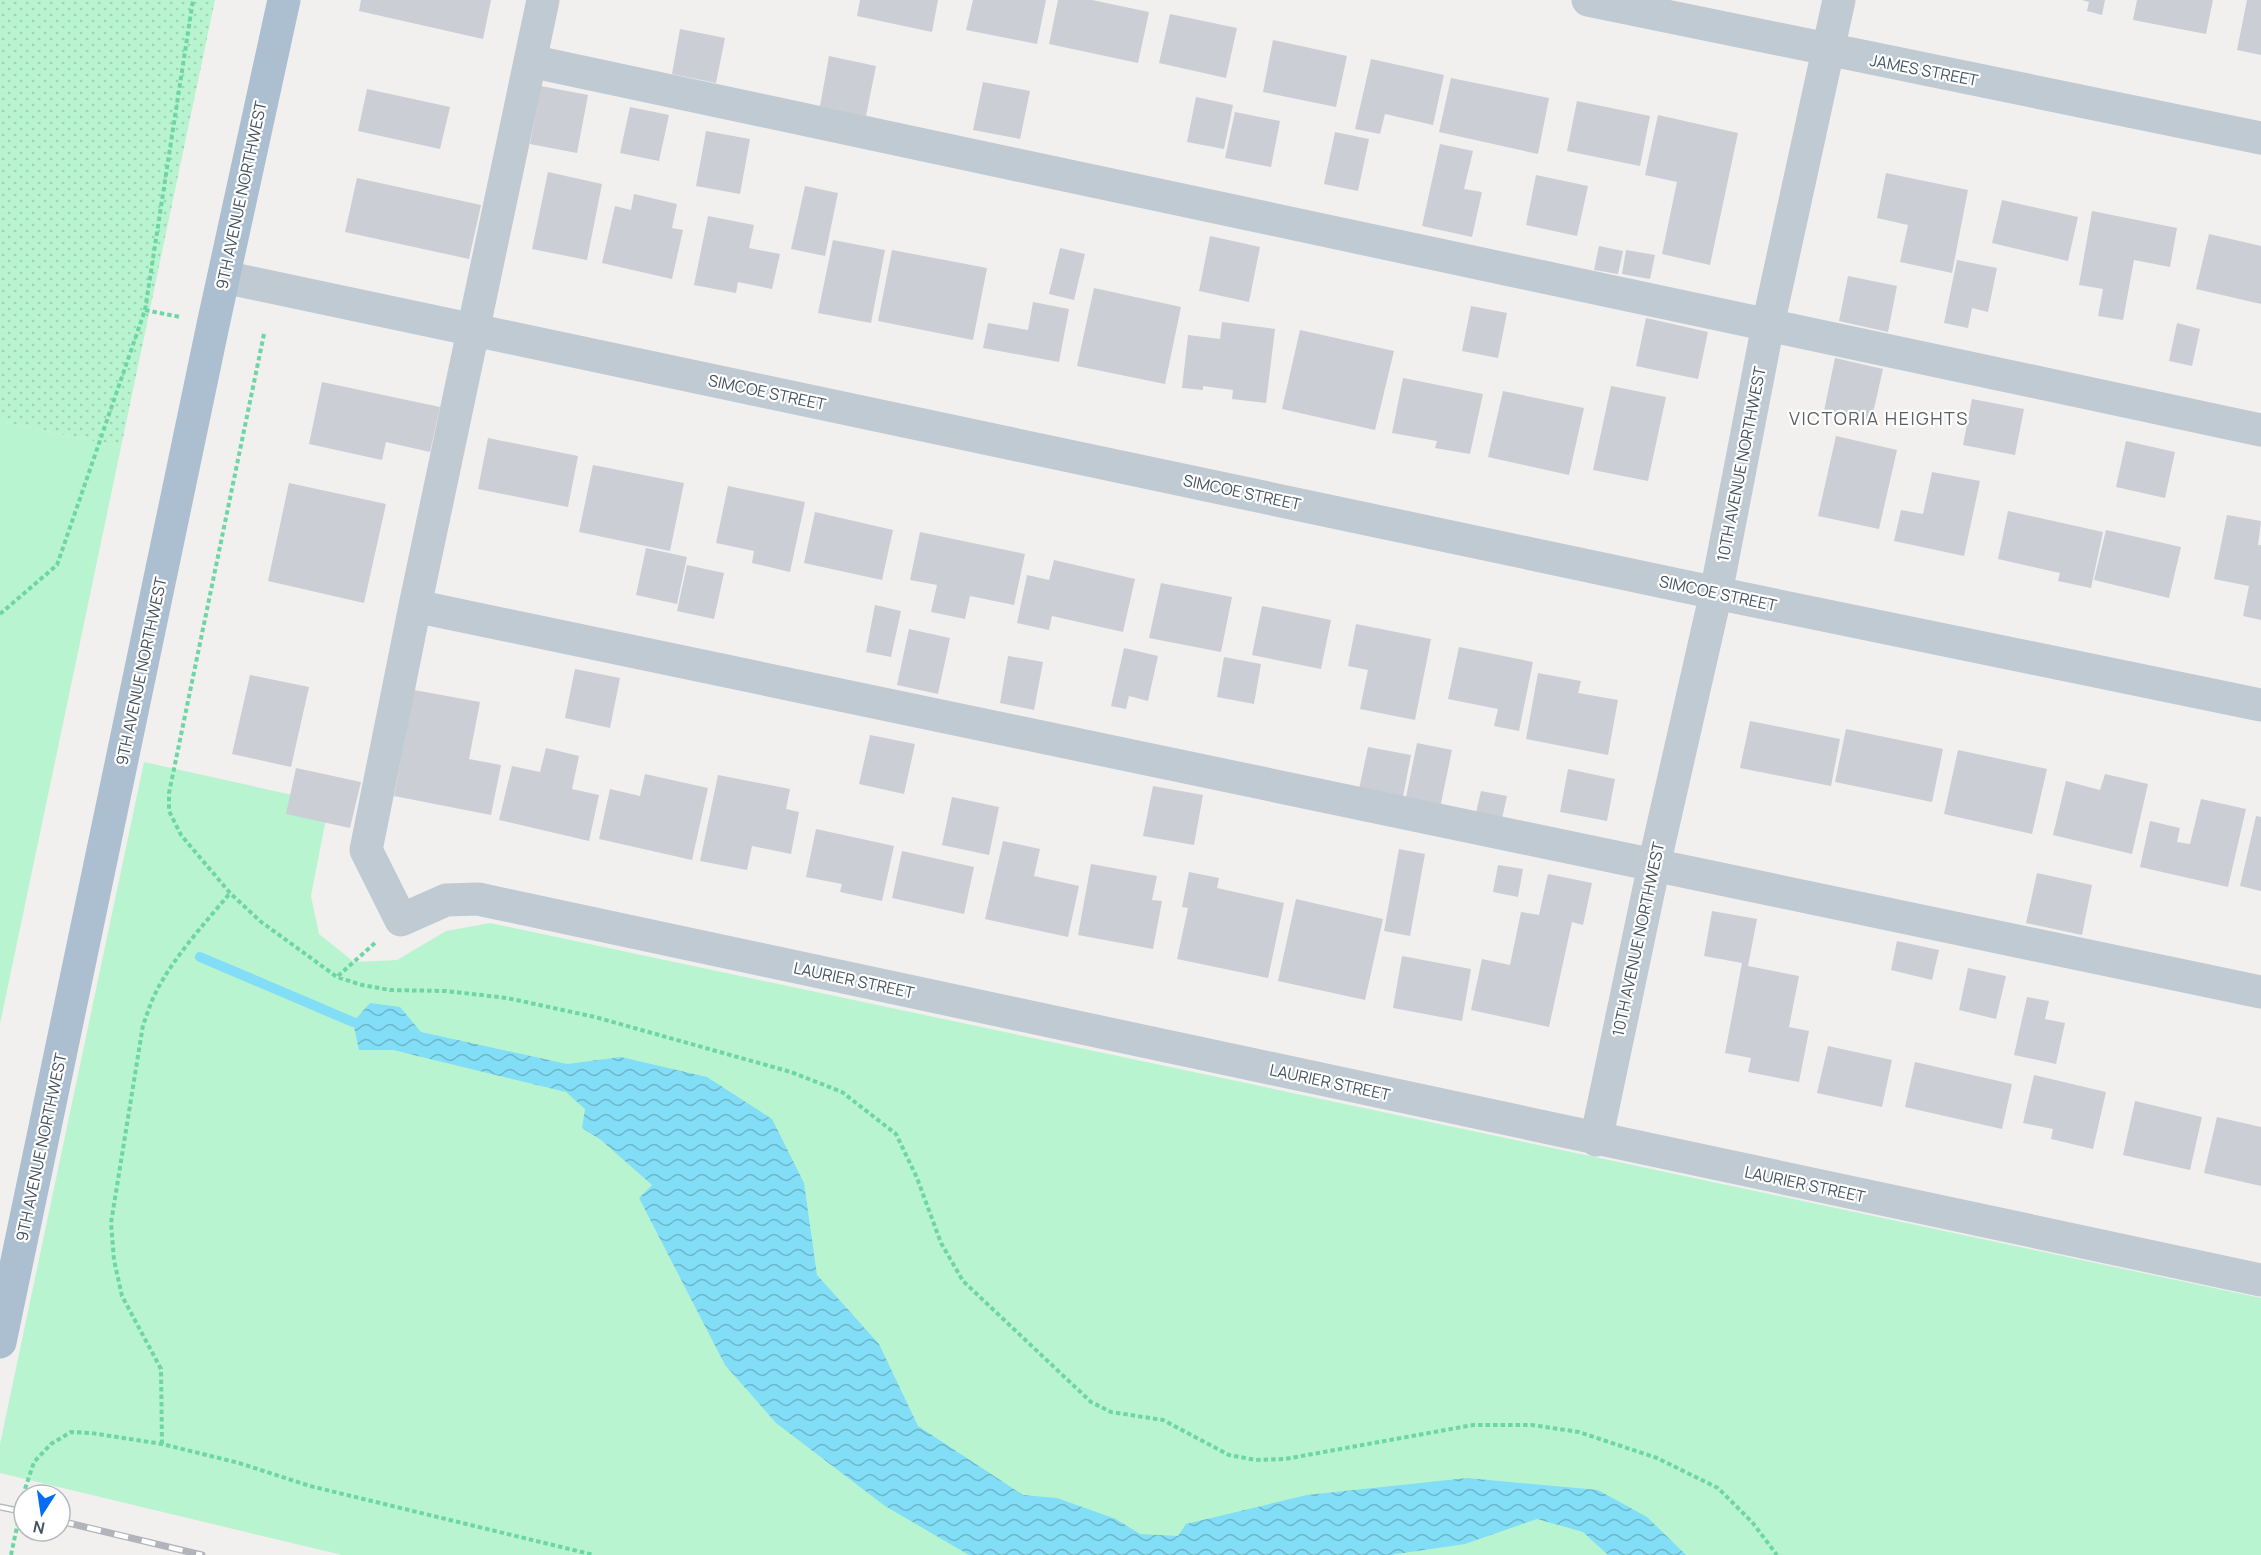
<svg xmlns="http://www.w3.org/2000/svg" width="2261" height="1555" font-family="Manrope,sans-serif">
	<defs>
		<pattern id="park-dots" width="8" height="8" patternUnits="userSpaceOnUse" patternTransform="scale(1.5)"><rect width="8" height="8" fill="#b9f4d1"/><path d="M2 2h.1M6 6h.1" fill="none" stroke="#a0d3b6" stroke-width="1.8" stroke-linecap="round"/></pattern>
		<pattern id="water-waves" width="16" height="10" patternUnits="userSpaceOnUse" patternTransform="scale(1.5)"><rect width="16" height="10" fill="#82ddf6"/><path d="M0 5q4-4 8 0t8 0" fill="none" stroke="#6cb6ca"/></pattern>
	</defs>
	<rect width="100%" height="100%" fill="#f2efef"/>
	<path fill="#b9f4d1" d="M0,421L121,447L0,1024Z
		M144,762L329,803L311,896L319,934L354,962L397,960L446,931L490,923L2261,1298V1555H342L0,1473V1444Z"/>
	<path fill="url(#park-dots)" d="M0,0H215L121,447L0,421Z"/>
	<path fill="url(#water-waves)" d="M370,1003L400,1007L421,1032L567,1064L621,1057L707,1077L772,1119L804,1183L817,1275L879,1344L918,1426L1023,1495L1057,1498L1116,1519L1140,1534L1178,1536L1186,1524L1307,1495L1467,1478L1598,1490L1647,1517L1686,1555H1608L1583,1532L1537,1519L1465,1544L1390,1555H969L885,1506L776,1423L725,1365L639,1198L652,1185L601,1140L582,1128L585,1109L566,1092L393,1050H359L353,1022Z"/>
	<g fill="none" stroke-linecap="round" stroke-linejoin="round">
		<path stroke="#82ddf6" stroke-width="10" d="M200,957L353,1022"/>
	</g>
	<path fill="#cbced5" d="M361,0H491L483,39L359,11Z
		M860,0H938L932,32L857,16Z
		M973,0H1046L1037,44L966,30Z
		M1058,0H1092L1149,12L1138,63L1049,44Z
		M2082,0H2105L2102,15L2087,11L2089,2Z
		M2137,0H2213L2206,34L2133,20Z
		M2247,0H2261V55L2237,50Z
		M1170,14L1237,28L1226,78L1159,63Z
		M680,29L725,38L716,83L672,74Z
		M1273,40L1347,56L1336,107L1263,92Z
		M829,56L876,66L866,116L820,106Z
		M1371,59L1444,75L1433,125L1385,114L1380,134L1355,129Z
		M1451,78L1549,98L1538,154L1439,132Z
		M983,82L1030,91L1020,139L973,130Z
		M541,86L588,95L577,153L530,144Z
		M367,89L450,107L440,149L358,131Z
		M1196,97L1233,105L1224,149L1187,142Z
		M1577,101L1650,116L1640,166L1567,151Z
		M630,107L669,115L659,161L620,153Z
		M1235,112L1280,121L1271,167L1225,158Z
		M1658,115L1738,133L1710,265L1662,254L1677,182L1645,175Z
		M706,131L750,139L740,194L696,186Z
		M1335,132L1369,139L1358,191L1324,184Z
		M1440,144L1473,151L1464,189L1482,192L1472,237L1422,226Z
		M548,172L602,184L587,260L532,249Z
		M1886,173L1968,190L1952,273L1900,262L1908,225L1877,218Z
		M1536,175L1588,186L1577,236L1526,225Z
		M357,178L481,205L469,259L345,232Z
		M805,186L838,193L825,256L791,249Z
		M634,194L677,204L672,228L683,230L672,279L602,263L615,206L631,210Z
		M2002,200L2078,217L2068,261L1992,243Z
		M2092,211L2177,228L2170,267L2134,260L2123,320L2098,316L2103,289L2079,285Z
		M708,216L754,225L749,248L780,254L772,289L738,282L736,293L694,285Z
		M2209,234L2261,246V304L2196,289Z
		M1210,236L1260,247L1249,302L1199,291Z
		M833,240L885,250L871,323L818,313Z
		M1599,246L1623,251L1618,274L1594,270Z
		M1060,248L1085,254L1074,300L1049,294Z
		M892,250L987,268L973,340L878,321Z
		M1626,250L1655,255L1650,279L1622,274Z
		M1957,260L1997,268L1988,312L1972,308L1968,328L1944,323Z
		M1848,276L1897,286L1888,332L1839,321Z
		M1094,288L1181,307L1165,384L1077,366Z
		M1033,302L1069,309L1059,362L983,348L988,323L1028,330Z
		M1471,306L1507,313L1498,358L1462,351Z
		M1646,318L1708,332L1698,379L1636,366Z
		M1222,322L1275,329L1266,403L1232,399L1233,390L1203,386V390L1182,388L1188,335L1220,339Z
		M2177,323L2200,329L2192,366L2169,361Z
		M1300,330L1394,351L1375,430L1282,409Z
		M1835,358L1883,369L1871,422L1824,411Z
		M1403,378L1483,394L1470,454L1435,448L1437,441L1392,433Z
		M322,382L440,407L430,452L386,442L382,460L309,444Z
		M1611,386L1666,397L1648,481L1593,470Z
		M1503,391L1584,408L1569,475L1488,457Z
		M1972,399L2024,409L2015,455L1963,445Z
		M1836,436L1897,450L1879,529L1818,516Z
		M488,438L578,456L568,507L478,489Z
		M2126,441L2175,452L2165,498L2116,487Z
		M593,465L684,483L670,551L579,532Z
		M1932,472L1980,481L1964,556L1894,541L1901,510L1923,514Z
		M289,483L386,504L364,603L268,581Z
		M728,486L805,502L790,572L752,563L754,551L716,543Z
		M2008,511L2103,532L2091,588L2058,581L2060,573L1998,559Z
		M815,512L893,530L882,580L804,563Z
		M2227,515L2261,521L2258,545H2261V620L2243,616L2249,586L2214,579Z
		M2106,530L2181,547L2169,598L2094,580Z
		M920,532L1025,554L1014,605L970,596L965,619L931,612L937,585L910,580Z
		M646,548L687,557L677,604L636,595Z
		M1054,560L1135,579L1123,632L1052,616L1049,630L1017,623L1027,575L1049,580Z
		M687,565L724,573L714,619L677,611Z
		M1161,583L1232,597L1221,652L1149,638Z
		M875,605L901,611L891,657L866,652Z
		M1262,606L1331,620L1321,669L1252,655Z
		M1356,624L1431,639L1415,720L1360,709L1368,670L1348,666Z
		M909,629L950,638L938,694L897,685Z
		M1459,647L1533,662L1519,731L1494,726L1498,709L1448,699Z
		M1124,648L1158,656L1148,701L1129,696L1126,709L1111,706Z
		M1008,656L1043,662L1034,710L1000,703Z
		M1224,657L1261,664L1254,704L1217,697Z
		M575,669L620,678L610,728L565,718Z
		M1538,673L1581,681L1578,693L1618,700L1608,755L1526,739Z
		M250,675L309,687L291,767L232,754Z
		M414,690L480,702L469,759L501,765L491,815L394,796Z
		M1750,721L1840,739L1831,786L1740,768Z
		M1846,729L1943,749L1932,802L1835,782Z
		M870,735L915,744L904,794L859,784Z
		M1417,743L1452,750L1440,808L1405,802Z
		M1368,747L1411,755L1402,802L1358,794Z
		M546,748L579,756L572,789L599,795L589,841L499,820L512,766L540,772Z
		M1958,750L2047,769L2032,834L1944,814Z
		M296,768L361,782L350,828L286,814Z
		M1568,769L1615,779L1607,821L1560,812Z
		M645,774L708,788L692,860L599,839L610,789L640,796Z
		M2105,774L2148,784L2132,854L2053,835L2066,781L2100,790Z
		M718,775L790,789L786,809L799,812L791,854L752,846L747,870L700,861Z
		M1153,786L1203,795L1194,845L1143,836Z
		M1481,791L1507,796L1501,823L1475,817Z
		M952,797L999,807L989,855L942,845Z
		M2201,799L2246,809L2228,887L2140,867L2150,821L2180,828L2177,842L2190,844Z
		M2256,816L2261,817V891L2240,886Z
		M816,829L894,846L882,901L840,892L842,884L806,877Z
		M1003,841L1040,849L1034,876L1079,886L1068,937L985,919Z
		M1399,849L1425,854L1410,936L1384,931Z
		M902,851L974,867L964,914L892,898Z
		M1091,864L1157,876L1152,900L1162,901L1153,949L1078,935Z
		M1498,865L1523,869L1518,897L1493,892Z
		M1189,872L1219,878L1217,888L1284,903L1268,978L1177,959L1188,908L1182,907Z
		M2037,873L2092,885L2082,935L2026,923Z
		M1548,874L1592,883L1583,925L1572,922L1549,1027L1471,1010L1482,959L1510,965L1521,912L1539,915Z
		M1296,899L1383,919L1365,1000L1278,981Z
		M1712,911L1757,919L1748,966L1799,976L1789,1027L1809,1031L1799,1082L1748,1072L1751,1058L1725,1053L1742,963L1704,956Z
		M1897,941L1939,950L1932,980L1891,970Z
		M1402,956L1471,969L1462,1021L1393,1008Z
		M1968,968L2006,976L1996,1019L1959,1010Z
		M2027,997L2049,1001L2045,1019L2065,1023L2056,1064L2014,1055Z
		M1828,1046L1892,1060L1882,1107L1817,1093Z
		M1915,1062L2012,1084L2002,1129L1905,1107Z
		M2034,1075L2106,1092L2093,1149L2051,1139L2053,1129L2023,1123Z
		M2135,1101L2202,1117L2190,1170L2123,1155Z
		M2217,1117L2261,1127V1186L2204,1173Z"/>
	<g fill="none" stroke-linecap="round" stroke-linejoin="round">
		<path stroke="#6dd6a4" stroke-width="4" stroke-dasharray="4.5 3" stroke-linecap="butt" d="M145,310L193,0
			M264,334L169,793V811L181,835L230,893L260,921L337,977L362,985L390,990L446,991L507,998L595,1017L791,1072L842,1092L896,1134L917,1178L941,1243L963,1281L1091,1402L1111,1412L1163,1420L1229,1455L1256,1460L1285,1459L1473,1425H1532L1579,1432L1657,1458L1718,1488L1752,1522L1777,1555
			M0,614L57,565L145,310L180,317
			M338,976L375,943
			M162,1444L161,1369L122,1296L114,1260L111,1223L143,1025C147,1015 150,1004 155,994C172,959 205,923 230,893
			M11,1555L25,1489L34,1462L51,1444L71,1432L91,1433L162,1444L239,1463L310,1486L594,1555"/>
		<path stroke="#bfcad3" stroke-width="33" d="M543,0L415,606L366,850L401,920L446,900L478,899L2261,1280
			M1588,0L2261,138
			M530,61L2261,430
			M224,277L1716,593L2261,705
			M415,606L2261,992
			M1596,1140L1654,865L1716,593L1768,325L1839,0"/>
		<path stroke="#acbfd1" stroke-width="33" d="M0,1342L213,325L284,0"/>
		<defs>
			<path id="rail" d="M0,1507L24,1512
				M60,1521L202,1555"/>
		</defs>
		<use href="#rail" stroke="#b1b5bb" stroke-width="7"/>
		<use href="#rail" stroke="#fff" stroke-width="4.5" stroke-dasharray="14" stroke-linecap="butt"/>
	</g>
	<g text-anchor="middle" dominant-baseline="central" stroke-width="4.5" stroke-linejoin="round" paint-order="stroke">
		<g font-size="16" fill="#45535f" stroke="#fff">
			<text transform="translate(1924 70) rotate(11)">JAMES STREET</text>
			<text transform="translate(241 195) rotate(-78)">9TH AVENUE NORTHWEST</text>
			<text transform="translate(767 392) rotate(12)">SIMCOE STREET</text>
			<text transform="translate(1741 464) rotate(-79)">10TH AVENUE NORTHWEST</text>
			<text transform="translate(1242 492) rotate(12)">SIMCOE STREET</text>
			<text transform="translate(1718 593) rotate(12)">SIMCOE STREET</text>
			<text transform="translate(141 671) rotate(-78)">9TH AVENUE NORTHWEST</text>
			<text transform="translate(1638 939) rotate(-78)">10TH AVENUE NORTHWEST</text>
			<text transform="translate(854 980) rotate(12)">LAURIER STREET</text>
			<text transform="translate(1330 1082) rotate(12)">LAURIER STREET</text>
			<text transform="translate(41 1147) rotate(-78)">9TH AVENUE NORTHWEST</text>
			<text transform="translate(1805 1184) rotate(12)">LAURIER STREET</text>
		</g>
		<g font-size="18" letter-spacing="1.5" fill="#5b6065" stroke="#fff">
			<text x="1879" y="418">VICTORIA HEIGHTS</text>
		</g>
	</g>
	<g transform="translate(42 1513) rotate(192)"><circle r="28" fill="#ffffff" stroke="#b5babf" stroke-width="1.5"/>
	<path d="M0-4.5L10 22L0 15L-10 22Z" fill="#056cf7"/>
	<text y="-9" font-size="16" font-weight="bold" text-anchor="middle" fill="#45535f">N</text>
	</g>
</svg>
